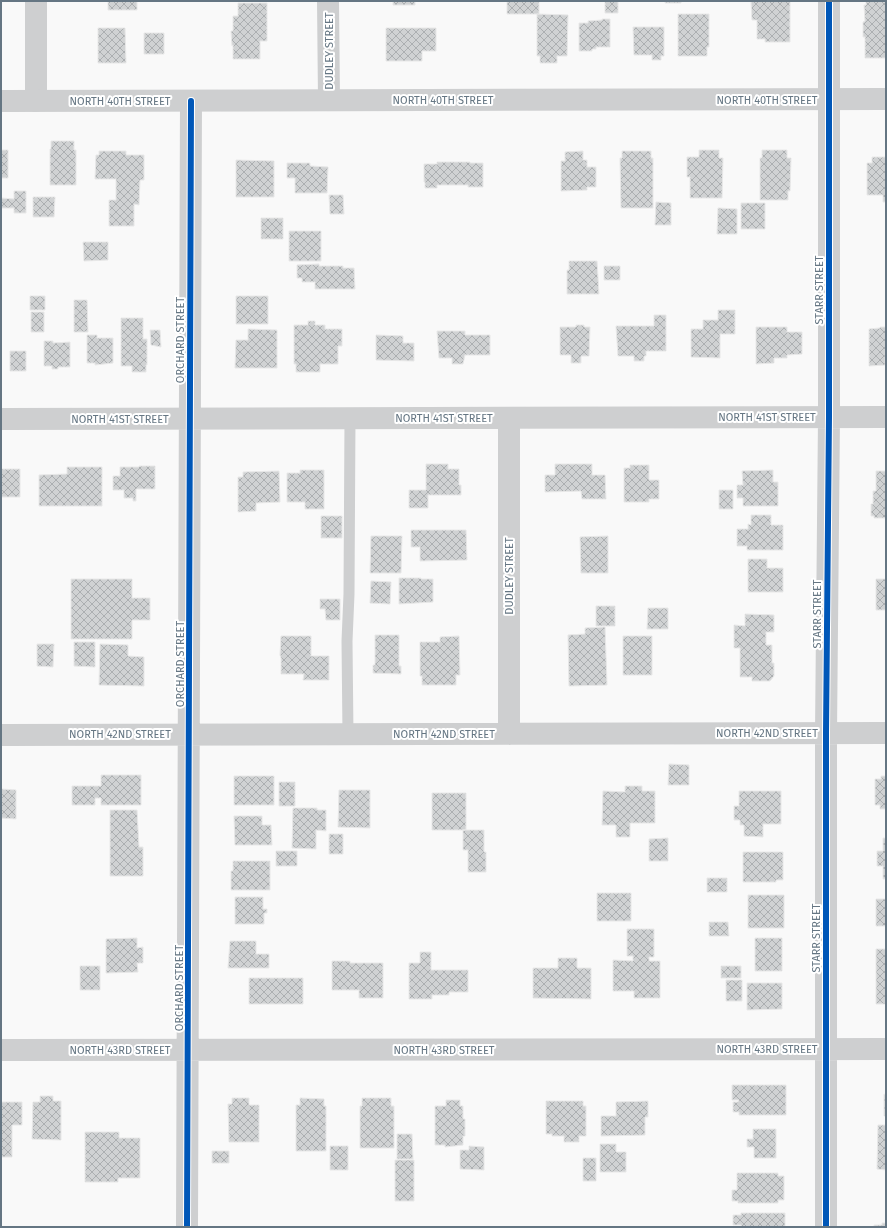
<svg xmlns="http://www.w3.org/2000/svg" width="887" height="1228" font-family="'Fira Sans',sans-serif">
	<defs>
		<pattern id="building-cross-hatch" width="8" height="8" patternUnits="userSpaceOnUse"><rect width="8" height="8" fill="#d0d2d3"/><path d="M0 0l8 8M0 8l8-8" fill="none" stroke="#acafb1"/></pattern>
	</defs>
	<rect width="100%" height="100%" fill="#f9f9f9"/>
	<path fill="url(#building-cross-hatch)" stroke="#e8e8e8" d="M108,1H137V10H108Z
		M393,1H415V5H393Z
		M507,1H539V14H507Z
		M605,1H618V13H605Z
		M665,1H681V3H665Z
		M754,1H790V42H765V39H757V20H752L751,2Z
		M866,1H886V58H865V37H863V22L865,21L864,5H866Z
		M238,3H267V41H260V59H233V45L232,46L231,31H233V16H238Z
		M537,14L568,15L567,56H557V63H540V56H537Z
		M678,14H709V47H707V56H678Z
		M602,19H610V47H596V49H592V51H579V23H588V21L602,20Z
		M633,27H664V56H661V60H652V55H634Z
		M98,28H125L126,63H98Z
		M386,28H436V51H422V61H386Z
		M144,33H164V54H144Z
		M51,141H74V150H76V185H50V149H51Z
		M1,150H8V178H1Z
		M699,150H719V158H723L722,198H690V177H687V157H699Z
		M762,150H787V158H791L790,191H788V200H760V158H762Z
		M99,151H126V155H144V180H140L139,205L134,204V226H109V200H116V179H95L96,155H99Z
		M583,151V160H587V167H596V187H587V190L561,191V161H565V152Z
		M622,151H651V158H653V208H621L620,158H622Z
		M872,157H886V202H883V195H867V163H872Z
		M236,160L274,161V197H236Z
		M437,162H470V163H483V187H468V185H437V188H425V182H424V164H437Z
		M287,163H310V166L328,167L327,193H295V178H287Z
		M14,191H26V213H14V208H1V198L14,199Z
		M329,195H343L344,214H330Z
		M33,197H55L54,217H33Z
		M656,202L671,203V225H655Z
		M741,203H765V229H741Z
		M718,208L737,209V234H717Z
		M261,218H283V239H261Z
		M289,231H321V261H289Z
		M83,242H108V260L84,261Z
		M569,261H597L599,294H567V270H569Z
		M319,264V266H343V268H354L355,289H315V282H302V278H297V265Z
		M604,266H620V280H604Z
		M30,296H45V310H30Z
		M236,296H268V324H236Z
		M74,300H87L88,332H74Z
		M718,310H735V334H720V358L691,357V329H703V320H718Z
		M31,312H44V332H31Z
		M654,315H666V351H646V356H644V361H634V356H618L616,326H654Z
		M121,318H143V339H147V365H146V372H132V366H121Z
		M308,321H315V325H325V329H342V346H338V364H320V372H296V364H294V325H308Z
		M576,325H584V327H590L589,356H581V363H571V355H560V327H576Z
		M756,327H787V332H802V354L787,355V358H774V363L756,364Z
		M880,327H886L885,365L869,366V329L880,328Z
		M248,329L277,330V368H235L236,340H248Z
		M150,330H160L161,347L151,345Z
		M437,331H465V335H490V355H465L463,364H452V358H439Z
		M87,335H97V338H113V363L95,365V363H87Z
		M376,335L403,336V343H414V361L376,360Z
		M44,341H53V343L70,342V367H58V369H52V366H44Z
		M10,351H26V371H10Z
		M426,464H448V469H459V485H461V495H428V508H409V490H426Z
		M555,464H592V475H605L606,499H582L581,491L545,492V475H555Z
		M630,465H649V480H659V499H649V502H624V468H630Z
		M139,466H155V489H136V501H133V498H124V490H113V476H120V467H139Z
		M67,467H102V506H39V475L67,474Z
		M1,469H20V497H1Z
		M300,470H324V509H305V502H287V473H300Z
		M773,470V482H778V506H743V498H737V485H743L742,471Z
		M279,471L280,502L256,503V511L238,512V477H243V472Z
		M876,471H886V518H874V516H871V504H873V491H876Z
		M719,490H733V509H719Z
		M751,515H771V525H783V550H747V546H737V529H748V524L751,525Z
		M321,516H342V538H321Z
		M411,530H466L467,560L420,561V547H411Z
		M371,536H402L401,573H370Z
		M608,536V573H581L580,537Z
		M748,559H767V568H783V592H748Z
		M399,578H421V579H433V602L399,604Z
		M71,579H132V598H150V620H132V639H71Z
		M876,579H886V610H876Z
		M371,581L391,582L390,604L370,603Z
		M320,599H340V620H326L325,609H320Z
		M596,606H615V626H596Z
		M648,608H668V629H647Z
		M745,614L774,615V632H766V645H772V663H774V676L770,681H752V677H740V648H734V625L745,626Z
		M605,627L607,685L569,686L568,635L585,634V628Z
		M375,635H399V666H401V674L373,673V665H375Z
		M281,636H311V656H329V680H303L304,674H281V658L280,655Z
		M459,636L460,675H456V685H422V676H420V642H440V637Z
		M623,636H652V675H623Z
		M74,642H95V667L74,666Z
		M37,644H54L53,667L37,666Z
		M100,644L128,645V656L144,657V686L99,685Z
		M669,764L689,765V785H668Z
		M101,775H141V805H101V798H95V805H72V786H101Z
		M234,776H274V805H234Z
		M881,776H886V809H880V805H875V779H881Z
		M279,782H295V806H279Z
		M625,786H642V791H655V823H630V837H616V825H602L603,791L625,792Z
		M1,789L16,790V819L1,818Z
		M339,790H370V828L338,827Z
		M739,791H781V824H763V837L744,836V825H740V820H734V806H739Z
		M432,793H466V830H432Z
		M293,808H317V810H326V831L316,830V849L292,848Z
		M110,810H137L139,847H143V876H110Z
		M234,816H262V825H271L272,845H235Z
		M463,830H484V852H486V872H468V850H463Z
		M329,834H343V854H329Z
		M668,838V861H649V839Z
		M883,838H886V879H883V866H877V851H883Z
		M276,851H297V866H276Z
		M743,852H783V880H776V882H743Z
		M233,861H270V890H231V871H233Z
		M707,878H727V892H707Z
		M597,893H631V921H597Z
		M748,895H784V928H748Z
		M235,897H263V909H267V913H264V924H235Z
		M876,899H886V926H876Z
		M709,922H728L729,936H709Z
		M627,929H654V957H649V961H660V998H634V991H613V960L633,961V956H627Z
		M137,938V948L143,947V963H137L138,972L106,973V939Z
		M755,938H782V971H755Z
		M230,941H256V954H269V968H228Z
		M876,949H886V1004H876Z
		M420,952H431V970H468V992H449V995H432V999H409V963H420Z
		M558,958H577V968H591V999L533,998V968H558Z
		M332,961H350V963H383V998H359V990H332Z
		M80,966H100V990H80Z
		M721,966H741V978H721Z
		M249,978H303V1004H249Z
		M726,980H742V1001H726Z
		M747,983H782V1009L747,1010Z
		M732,1085H786V1115H739V1112H733V1102H738L739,1100H732Z
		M884,1094L886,1095V1116H884Z
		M40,1096H53V1101H61V1140L32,1139L33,1102H40Z
		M232,1098H249V1105H259V1142H229L228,1104H232Z
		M300,1098L324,1099V1106H326V1151H296V1105H300Z
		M362,1098H391V1106H394V1148H360V1106H362Z
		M446,1100H460V1106H463V1119H465V1136H463V1145L445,1147V1145H435V1106H446Z
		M546,1101H583V1106H586V1136H579V1142H564V1136H552V1134H546Z
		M648,1101V1117H645V1135L601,1136V1116H616V1102Z
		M1,1102H22V1125H12V1157H1Z
		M878,1125H886V1170L877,1169Z
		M753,1129H776V1158H754V1147H747V1139H753Z
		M85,1132H119V1138H140V1178H118V1182H85Z
		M397,1134H412L413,1159H397Z
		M600,1144H616V1152H626V1172H600Z
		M330,1146H348V1170H330Z
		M469,1146L484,1147V1170L460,1169V1150H469Z
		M212,1151H229V1163H212Z
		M583,1158H596V1181H583Z
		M395,1160H414V1201H395Z
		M737,1173H778V1176H784V1200H778V1203H738V1201H732V1190H737Z
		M741,1213H785V1227H741V1225H733V1215H741Z
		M882,1223H886V1227H874V1225H882Z"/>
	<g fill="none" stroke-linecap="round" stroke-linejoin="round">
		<path stroke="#cecfd0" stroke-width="11" d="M348,735L347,641L349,594L350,418"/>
		<path stroke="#cecfd0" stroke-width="22" d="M36,1V101
			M328,1L329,100
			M509,418V734
			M1,419L886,417
			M1,735L886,733
			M1,1050L886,1049
			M187,1227L191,101
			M826,1227V733L829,417V1"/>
		<path stroke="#cecfd0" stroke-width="22" d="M1,101L886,99"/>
		<defs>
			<path id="cycleway" d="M187,1227L191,101
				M826,1227V733L829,417V1"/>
		</defs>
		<use href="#cycleway" stroke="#fff" stroke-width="8"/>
		<use href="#cycleway" stroke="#0057b8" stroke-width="6"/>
	</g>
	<g text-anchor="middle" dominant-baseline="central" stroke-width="4" stroke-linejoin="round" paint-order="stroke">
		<g font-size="11" fill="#657683" stroke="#fff">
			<text transform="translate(329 51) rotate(-90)">DUDLEY STREET</text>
			<text x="443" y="100">NORTH 40TH STREET</text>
			<text x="767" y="100">NORTH 40TH STREET</text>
			<text x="120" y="101">NORTH 40TH STREET</text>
			<text transform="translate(819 290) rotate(-90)">STARR STREET</text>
			<text transform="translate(180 340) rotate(-90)">ORCHARD STREET</text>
			<text x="767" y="417">NORTH 41ST STREET</text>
			<text x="444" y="418">NORTH 41ST STREET</text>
			<text x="120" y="419">NORTH 41ST STREET</text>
			<text transform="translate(509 576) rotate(-90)">DUDLEY STREET</text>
			<text transform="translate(817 614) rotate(-90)">STARR STREET</text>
			<text transform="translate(180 664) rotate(-90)">ORCHARD STREET</text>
			<text x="767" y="733">NORTH 42ND STREET</text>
			<text x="120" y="734">NORTH 42ND STREET</text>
			<text x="444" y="734">NORTH 42ND STREET</text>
			<text transform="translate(816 938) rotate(-90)">STARR STREET</text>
			<text transform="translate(179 988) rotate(-90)">ORCHARD STREET</text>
			<text x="767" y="1049">NORTH 43RD STREET</text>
			<text x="120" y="1050">NORTH 43RD STREET</text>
			<text x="444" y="1050">NORTH 43RD STREET</text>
		</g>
	</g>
	<rect width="887" height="1228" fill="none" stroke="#657683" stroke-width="4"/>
</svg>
